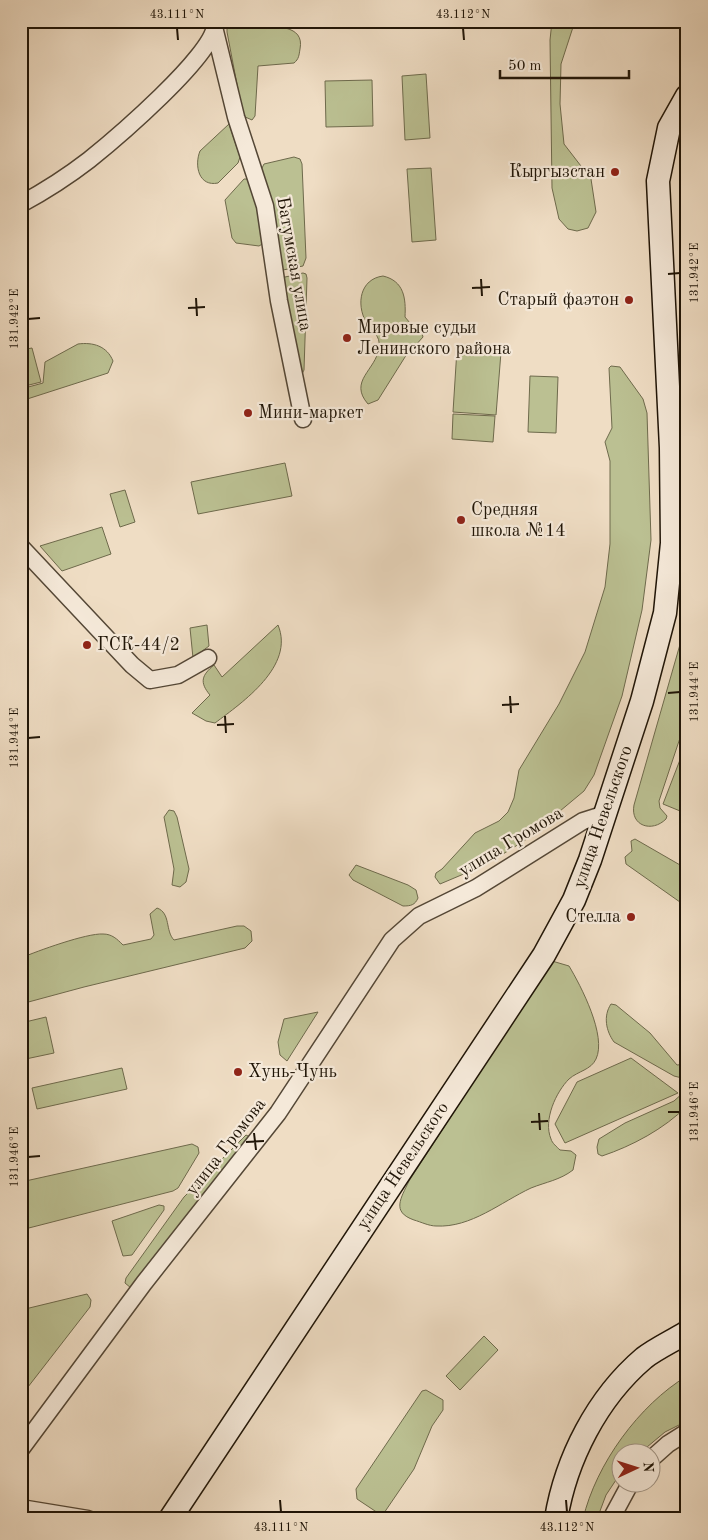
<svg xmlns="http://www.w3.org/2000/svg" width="708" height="1540" font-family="'Old Standard TT',serif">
	<rect width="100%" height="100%" fill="#efddc4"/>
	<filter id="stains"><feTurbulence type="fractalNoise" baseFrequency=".004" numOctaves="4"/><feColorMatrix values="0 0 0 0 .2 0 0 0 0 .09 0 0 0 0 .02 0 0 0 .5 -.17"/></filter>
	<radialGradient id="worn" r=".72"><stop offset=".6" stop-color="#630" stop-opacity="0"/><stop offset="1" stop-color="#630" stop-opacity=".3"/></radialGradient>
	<path fill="#bbc092" stroke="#6e6a4c" d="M227,21H252L256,25C274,27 305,24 300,49C299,55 299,59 294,63L258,66L255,116L252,120L243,116L227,32Z
		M552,21H575L561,64L560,104L564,144L591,179L596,212L588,228L577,231L568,229L559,219L552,188L550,40Z
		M426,74L430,138L405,140L402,76Z
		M372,80L373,126L326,127L325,81Z
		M229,124L240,157L238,163L218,183C199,187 194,166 200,151Z
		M294,157L300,159L302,164L306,258L303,266L283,270L261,170L264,164Z
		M431,168L436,240L412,242L407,169Z
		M244,179H248L259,208L264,243L259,246L236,243L232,238L225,200Z
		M303,273L306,274L307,278L304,370L301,376L283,280L285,277Z
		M383,276C404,281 406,298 405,317L410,323L420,327L423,337L405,357L378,400L368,404C348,381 376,370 379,348C381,334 371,332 366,322C356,304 360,279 383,276Z
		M78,344C93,342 107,346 113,361L108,373L21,401V389L43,383L45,362Z
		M32,348L41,382L21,387V350Z
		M457,349L501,352L496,415L453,412Z
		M611,366L620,367L643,399L647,413L651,540L642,610L622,696L594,775L584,791L524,841L485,865L440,884L435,877L436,873L442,869L475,833L499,821L508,812L514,798L519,770L559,704L585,652L605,587L610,544V461L605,442L612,428L609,368Z
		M530,376L558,377L556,433L528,432Z
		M453,414L495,416L493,442L452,439Z
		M285,463L292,496L198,514L191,482Z
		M125,490L135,522L120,527L110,494Z
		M102,527L111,554L62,571L40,546Z
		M687,620V717L659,801L660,808L667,816L666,819C652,833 630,826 634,805Z
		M207,625L209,646L193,658L190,628Z
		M278,625C295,666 243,702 215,723L206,721L192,713L210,695C199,682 202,675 214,665L222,677Z
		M683,752L687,753L685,813L663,804Z
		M169,810L174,811L177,817L189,869L186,882L180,887L172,885L174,869L164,817Z
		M635,839L687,869V907L626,864L625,857L632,851L631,841Z
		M356,865L408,885L416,890L418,898C415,905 411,906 403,906L353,880L349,875Z
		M157,908C171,913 165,931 174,940L237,926H244L251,931L252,941L245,948L84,987L21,1004V958C37,951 87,933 103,934C112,934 117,939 123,945L151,939L154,935L150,914Z
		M552,961L569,966C581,986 607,1036 596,1059C591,1070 578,1071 569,1079C556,1092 543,1120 551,1139C552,1143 557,1147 560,1150L571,1151L576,1155L573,1170C560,1180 546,1182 531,1188C501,1202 471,1228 436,1226C429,1226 421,1222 414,1220C391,1212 401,1198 409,1181Z
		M611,1004L616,1005L650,1033L677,1065L687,1064V1106C664,1129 632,1146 602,1156L598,1154L597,1147L599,1139L625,1123L674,1101L684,1092L686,1083L682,1078L674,1076L614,1042C606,1031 603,1016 611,1004Z
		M318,1012L287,1061L280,1055L278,1042L284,1019Z
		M46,1017L54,1053L21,1060V1023Z
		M631,1058L678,1093L565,1143L555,1124L577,1082Z
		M122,1068L127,1089L37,1109L32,1088Z
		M246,1135L250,1137L131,1288L125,1283L126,1278L184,1197Z
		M192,1144L198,1147L199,1153L178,1188L173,1191L21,1230V1182Z
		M159,1205L164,1206V1210L132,1255L123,1256L112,1221Z
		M87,1294L91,1300L90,1307L21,1396V1310Z
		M484,1336L498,1350L460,1390L446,1376Z
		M687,1376V1421L665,1432L641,1452H620V1474L606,1495L597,1519H583C596,1464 639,1405 687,1376Z
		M426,1390L443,1400V1410L432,1426L414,1469L384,1513H378L357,1499L356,1489L422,1391Z"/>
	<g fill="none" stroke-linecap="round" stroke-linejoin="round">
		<defs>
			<path id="street" d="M215,31L236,117L265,206L279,301L303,419
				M21,204C45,191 67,177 89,160C114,140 214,55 215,25
				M21,547L132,665L150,680L178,675L208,658
				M21,1449L144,1283L278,1113L392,940L419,916L476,888L583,821L605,814
				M650,1460L668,1444L687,1432
				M21,1508L88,1519
				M611,1519L631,1482"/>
			<path id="secondary" d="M170,1519L544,955L574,900L590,860L642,701L665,613L672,543L671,448L658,181L669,128L687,96
				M556,1519C566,1459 597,1398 644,1358C657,1348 673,1341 687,1332"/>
		</defs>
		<use href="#street" stroke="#544736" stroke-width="19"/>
		<use href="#secondary" stroke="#201507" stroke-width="25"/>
		<use href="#street" stroke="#f5e9d9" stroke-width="16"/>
		<use href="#secondary" stroke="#f5e9d9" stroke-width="22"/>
	</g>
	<path fill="none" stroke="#201507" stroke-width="2" d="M177,28L178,40M463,28L464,40M668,274L680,273M481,279L482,296M472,288L490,287M196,298L197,316M188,308L205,307M28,319L40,318M668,693L680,692M510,696L511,713M502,705L519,704M225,716L226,733M217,725L234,724M28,738L40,737M668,1112H680M539,1113L540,1130M531,1122L548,1121M254,1133L256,1150M246,1142L264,1141M28,1157L40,1156M280,1500L281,1512M566,1500L567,1512"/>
	<g fill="#8f2418" stroke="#f5e9d9" stroke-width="2">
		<circle cx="615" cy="172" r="5"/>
		<circle cx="629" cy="300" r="5"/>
		<circle cx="347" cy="338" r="5"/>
		<circle cx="248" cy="413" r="5"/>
		<circle cx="461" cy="520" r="5"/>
		<circle cx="87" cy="645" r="5"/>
		<circle cx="631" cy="917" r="5"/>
		<circle cx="238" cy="1072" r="5"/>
	</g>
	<g text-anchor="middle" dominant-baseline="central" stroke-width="4.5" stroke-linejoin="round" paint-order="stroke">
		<g font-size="18" fill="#201507" stroke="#f5e9d9" text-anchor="start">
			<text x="605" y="172" text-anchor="end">Кыргызстан</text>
			<text x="619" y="300" text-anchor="end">Старый фаэтон</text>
			<text x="357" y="328">Мировые судьи<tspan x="357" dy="21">Ленинского района</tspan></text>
			<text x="258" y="413">Мини-маркет</text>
			<text x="471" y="510">Средняя<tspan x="471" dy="21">школа №14</tspan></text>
			<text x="97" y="645">ГСК-44/2</text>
			<text x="621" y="917" text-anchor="end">Стелла</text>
			<text x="248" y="1072">Хунь-Чунь</text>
		</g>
		<g font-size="18" fill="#201507" stroke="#f5e9d9">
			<text transform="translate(294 264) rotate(80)">Батумская улица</text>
			<text transform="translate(603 817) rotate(-71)">улица Невельского</text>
			<text transform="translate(511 842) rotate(-31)">улица Громова</text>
			<text transform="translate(226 1147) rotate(-52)">улица Громова</text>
			<text transform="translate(403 1166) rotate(-56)">улица Невельского</text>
		</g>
	</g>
	<rect width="708" height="1540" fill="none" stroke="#efddc4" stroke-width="55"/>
	<g transform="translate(636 1468) rotate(86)"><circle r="24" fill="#f5e9d9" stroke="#a09485"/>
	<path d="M0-4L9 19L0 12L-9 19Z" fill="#8f2418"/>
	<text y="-8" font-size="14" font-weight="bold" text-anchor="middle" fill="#201507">N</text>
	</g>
	<path d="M500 70v8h129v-8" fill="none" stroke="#201507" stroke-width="2.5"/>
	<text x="508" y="70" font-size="15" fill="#201507" stroke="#f5e9d9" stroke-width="4" paint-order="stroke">50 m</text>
	<rect x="28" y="28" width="652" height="1484" fill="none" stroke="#201507" stroke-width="2"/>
	<g font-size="12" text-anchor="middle" fill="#201507">
		<text x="177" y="18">43.111°N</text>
		<text x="463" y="18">43.112°N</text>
		<text transform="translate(694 273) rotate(-90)" y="4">131.942°E</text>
		<text transform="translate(14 319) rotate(-90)" y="4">131.942°E</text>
		<text transform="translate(694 692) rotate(-90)" y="4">131.944°E</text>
		<text transform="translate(14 738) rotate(-90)" y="4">131.944°E</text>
		<text transform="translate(694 1112) rotate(-90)" y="4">131.946°E</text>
		<text transform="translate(14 1157) rotate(-90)" y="4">131.946°E</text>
		<text x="281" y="1531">43.111°N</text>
		<text x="567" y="1531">43.112°N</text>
	</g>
	<rect width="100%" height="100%" filter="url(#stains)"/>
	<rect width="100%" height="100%" fill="url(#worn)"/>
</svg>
